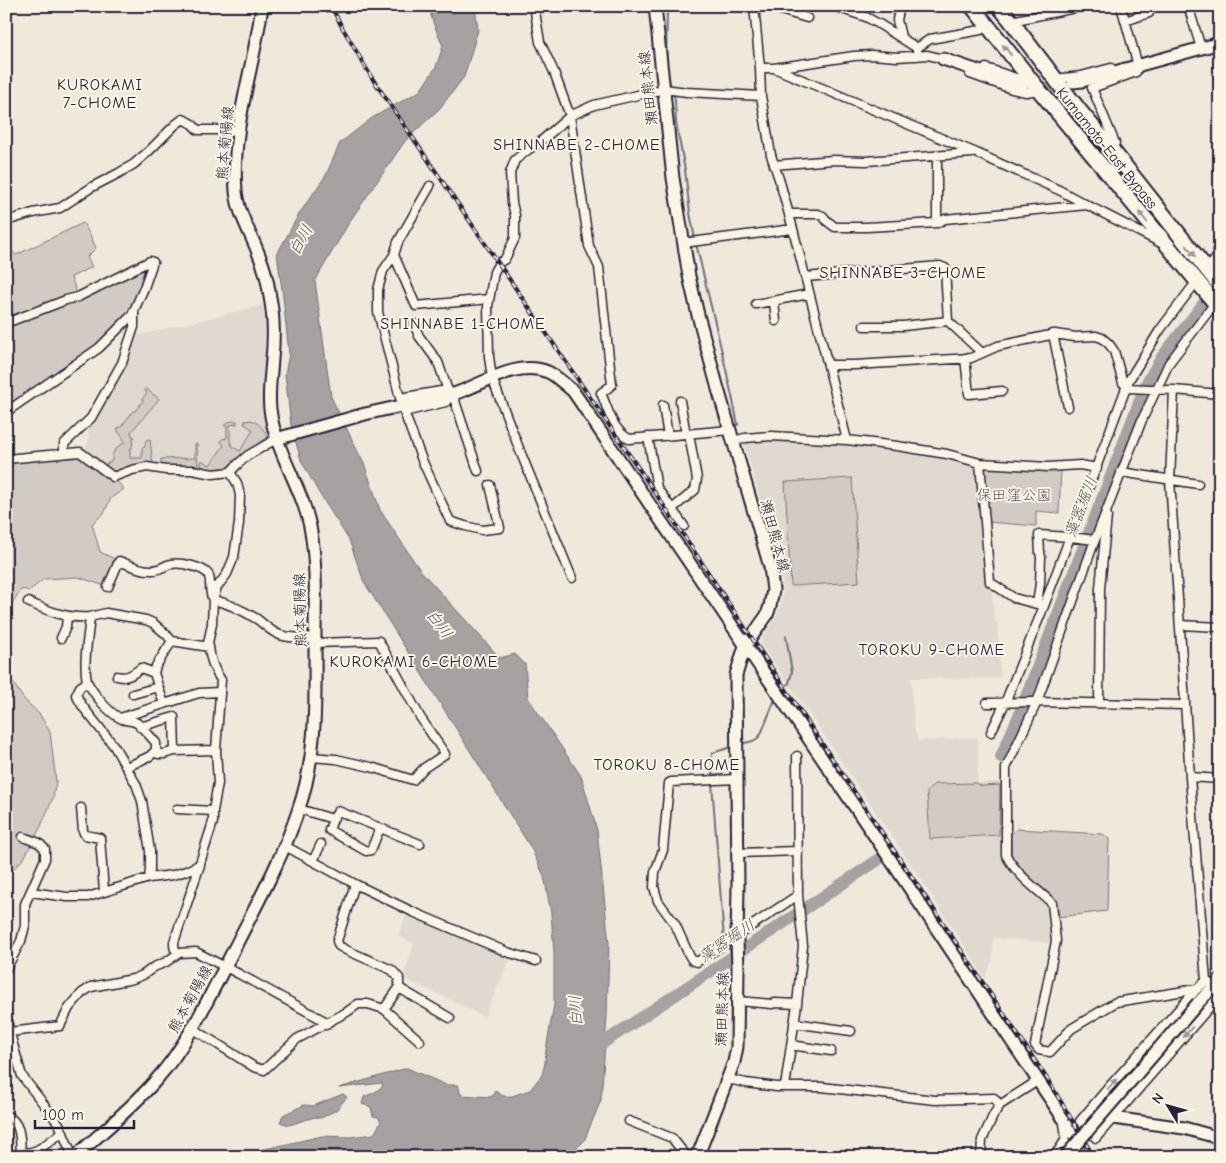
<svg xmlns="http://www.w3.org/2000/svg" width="1226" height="1163" font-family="'Comic Neue','Klee One',sans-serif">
	<rect width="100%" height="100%" fill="#efe8db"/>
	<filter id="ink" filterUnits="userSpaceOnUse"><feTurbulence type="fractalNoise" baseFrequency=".02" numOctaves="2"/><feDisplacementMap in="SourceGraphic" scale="10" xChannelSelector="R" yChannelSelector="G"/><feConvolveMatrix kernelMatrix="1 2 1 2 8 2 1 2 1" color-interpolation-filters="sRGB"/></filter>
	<g filter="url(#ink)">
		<path fill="#e0d9cf" d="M263,305L265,321V368L263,389L264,412L270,443L228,470L165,467L147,464L138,465L115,472L112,471L85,452L89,438L88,433L89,427L104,405L117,382L131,349L135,336Z
			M783,439L821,440L952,457L977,465L995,622H997L1001,677L980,679L911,678L914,728L918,741L978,737V782L979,783L1000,782L1002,787V821L1003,857L1008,866L1027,886L1049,905L1051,913L1052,943L993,938L992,960L985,978L920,878L796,694L762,646V638L775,619L782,600L783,582L744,442Z
			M407,913L510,959L484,1017L453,1001L403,978L414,944L398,936Z"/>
		<path fill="#d1cbc3" stroke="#7a767f" d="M83,223L90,235L96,248L87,257L92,267L71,277L78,297L116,282L145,267L137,294L127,315L98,345L6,407V244L16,255Z
			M146,389L159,399L131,432L132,436L135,437L133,438L132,448L130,449V458H142V448L145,447L146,440L150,439L153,465H138L115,472L109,470L102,466C117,460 109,459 115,450C117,447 122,444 125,442C123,436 119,434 117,429L119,427L120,428L133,411H135L143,401L142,399L147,393L144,390Z
			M251,420C262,424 266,433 270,443L228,470L220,472L201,470V460L210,465L224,445L220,441L222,439L227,438V426H224C227,421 232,421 237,421V424L230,425V441L232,446L240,451L253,430L244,424L245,421Z
			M195,444H197L198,469L165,467L161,463V459L195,458Z
			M80,452L113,477L124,489L111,498L104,513L92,524L100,552L119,561L108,587L78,577L44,579L29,591L22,589L6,611V459Z
			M987,466L1061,468L1059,513L1036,511V526L988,522L983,470Z
			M852,478L859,582L791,586L785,482Z
			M6,672L23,698L40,715L50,732L56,781L53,798L40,828L24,858L6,877Z
			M976,783L981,786L1000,785L999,835L930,839L927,792L934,784Z
			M1017,829L1103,834L1109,839L1107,911L1059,917L1056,899L1031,878L1011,856V834Z"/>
		<path fill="#a6a2a2" stroke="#716f79" d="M428,6H475L478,30L464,77L440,108L405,141L350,221L315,281L331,397L365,466L380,510L420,570L500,658L515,654L525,664L528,698L581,776L597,830L609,943L607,1016L601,1100L584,1141L567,1157H230L322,1136L350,1137L374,1134L381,1122L378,1117L373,1116L371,1107L362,1104L364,1097L375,1092L383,1086L382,1083L339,1088L407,1068L446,1085H458L461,1095L492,1097L495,1091L503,1096H512L530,1090L542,1075L545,1063L546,1050L554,1005V952L551,913L544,876L531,848L364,582L349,540L319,493L301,460L291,425L285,374L289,354L283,297L277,254L299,214L326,175L340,143L372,118L420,91L436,67L443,46L434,25Z
			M343,1094L347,1097L336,1110L321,1118L315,1117L289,1125L280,1122L283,1115L304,1105L313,1106Z"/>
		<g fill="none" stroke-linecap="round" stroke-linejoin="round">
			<path stroke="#716f79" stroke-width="2" d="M667,6C667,33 664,63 671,88
				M673,93L675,99L676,123L685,170L690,213L695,239
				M696,243C710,304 726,364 738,425
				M782,690L789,683L792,672L786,636
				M741,744L753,741L758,738L761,734L776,697
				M712,778V754L715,752L732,747
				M712,783L724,940
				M726,944L731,952"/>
			<path stroke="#a6a2a2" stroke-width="12" d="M1001,757L1018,718L1147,382L1162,357L1215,289
				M594,1049L878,860"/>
			<path stroke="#c6c0bb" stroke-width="11" stroke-dasharray="11 5.5" stroke-linecap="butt" d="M1030,86L1066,83"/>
			<defs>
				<path id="street" d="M534,6L540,42L554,72L570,116L589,246L599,267L612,385L601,393C609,411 611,428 629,439L730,430
					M754,6L760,68L761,96L771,155L780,182L793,229L847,440
					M767,6L807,18
					M833,6L866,17L879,24L917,48V56
					M900,6L897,20L901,37
					M1190,12L1201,48
					M1011,21L1085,6
					M1125,21L1149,13L1150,6
					M917,48L930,39L981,30L987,25
					M760,68H774L854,56L872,55L897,57L928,55L943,59L947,58
					M774,68L974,152L1059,190L1087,205L1161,243
					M986,68L1019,79L1029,78
					M970,74L1012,89L1026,92L1039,90
					M1055,79L1081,76L1111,68
					M1112,150L1115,143L1092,88L1136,72L1138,66L1121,6
					M774,165L833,160L866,161L972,153
					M430,186L398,242L394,255L383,271L378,290V312L400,398L441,391L451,395L446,402L404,412L422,460L450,521L465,526L482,530L500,528L490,485
					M789,214H818L823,216L827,221L835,227H867L937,223L945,219L1087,205
					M6,221L33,213L60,208L92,187L119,173L134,164L149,151L175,125L183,119L192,124L198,130H238
					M937,223V155
					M683,243L793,229
					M394,255L416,306L489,299
					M1207,269L1220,254
					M805,277L940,266L945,268L948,321L982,353
					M774,301L776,321
					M756,304L809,294
					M6,323L66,300L78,297L150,261L153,262L144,288L132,315L99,348L6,412
					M414,324L419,336L438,362L447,388L455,401L478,471
					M864,326H903L948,321
					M1053,334L1068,407
					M965,358L969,394L1002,391
					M828,365H855L971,358L998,346L1055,334L1075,337L1096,336L1102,338L1109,344L1114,351L1123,383L1128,385
					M1127,388L1174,390L1220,394
					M1174,390L1170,480L1190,777L1206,981
					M680,401L686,434
					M663,405L668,436
					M648,437L657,488L684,526
					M733,441L745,438L771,436L847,440L897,446L947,454L980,463L1048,467L1080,465L1097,468
					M67,453L64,450V444L91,418L122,363L134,327V311
					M6,459L80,452L113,477L132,470L147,467L166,470H192L213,474L230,472L238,464L247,456L276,439
					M980,463L990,582L1014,598L1044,606L1005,703L991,732
					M1121,472L1198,484
					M672,509L695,490L697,479L689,434
					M572,578L520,451L492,378L489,357L488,306L494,272L499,263L505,259L515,238V215L512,203L510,173L515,160L529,149L540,142L570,116L594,105L664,89L687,92L761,96
					M108,587L119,561C130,565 142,571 153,570C160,570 165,565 171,564C181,562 202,567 208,574C212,580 208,591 213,600C228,603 244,611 257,619C264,624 271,632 280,635C291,639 304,637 315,638
					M28,602C48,611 68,619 90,617
					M1037,604L1040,583L1041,557L1040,553L1039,535L1070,537L1095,540
					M1044,606L1129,380L1160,330L1197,281
					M1180,625L1220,627
					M61,638L66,627L67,616
					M209,647L208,643L212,624L213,600L217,587L227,574L234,557L239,523L240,495L237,483L230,472
					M117,676C127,679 133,674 141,668L154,673
					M87,682C94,694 108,713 122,719C126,721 132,720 137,723C141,726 153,739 156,743V750L150,756L129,766H126
					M133,694L158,687
					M987,703L1033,702L1185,705
					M1099,703L1100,588L1107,516
					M164,704L154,673L156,666L172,641
					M120,718L199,693L220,692
					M140,727L174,717L175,751L164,754H158L156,750
					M175,751L216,750
					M311,757L336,759L371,767L413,780L424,768L445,754L420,717L379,641L315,643
					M1190,777L1220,779
					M738,779L671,782L669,783L663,850L655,872L654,887L658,901L675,924L689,955L692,960L697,962L798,895
					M81,808L83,831L85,835L100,838L104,892
					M177,809L213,811
					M299,809L333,819
					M380,828L371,850L366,851L329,830L333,819L338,811L420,844
					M285,846L355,884L413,912L507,952L536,961
					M737,853L798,851
					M313,861L321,844
					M355,884L337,941L339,946L346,950L392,970L399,978V988L450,1018
					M31,892L67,897H88L149,878L173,875L186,871L197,866L200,863L213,822V811L218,783L216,750L221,680C214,670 210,659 209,647L172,641L166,634L153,623L146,620L106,613L90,617C88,639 83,660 87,682L80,687L76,695L83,707L114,746L136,784L142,801L150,851V869L149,878
					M179,953C174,950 174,948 174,942L200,865
					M6,969L21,941L25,926V904L45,859V849L39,843L23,837
					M1197,989L1116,1002L1071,1029L1050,1052L1039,1050L1035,1045L1056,941L1052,903C1035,888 1016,874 1006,855V768L1037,702L1095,540L1142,420L1169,363L1215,303
					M1220,994L1214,986L1206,981L1197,989L1108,1088L1080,1121L1096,1138L1220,995
					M738,1001L772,1004L775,1003L797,1004
					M384,1009L399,988
					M6,1018L14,1048L22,1076L59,1124L73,1157
					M794,1023L851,1031
					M192,1028L254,1067L264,1070L297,1039L347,1012L358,1004H368L384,1009L420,1041
					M10,1032L60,1026L69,1008L82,993L91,987L133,979L143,975L154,967L166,962L179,953L196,952L239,974L323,1020L326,1025
					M791,1045L831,1051
					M728,1079L746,1083L777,1087H822L935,1100L994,1098L1000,1105
					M785,1087L797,1004L803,946L798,895L797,756
					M6,1115C22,1123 20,1140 21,1155
					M629,1121L672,1138L687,1157
					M1067,1124L1080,1146L1079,1157
					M21,1152C38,1156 50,1139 63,1132
					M981,1157L982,1140L994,1114L1000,1105L1039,1080
					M1053,1157C1068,1139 1067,1140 1063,1118"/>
				<path id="secondary" d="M655,6L673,178L689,276L698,315L718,389L770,567L773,590L770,606L767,615L745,646L736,675L738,887L737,940L738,968L737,1047L734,1062L700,1150L695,1157
					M943,59L1022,86
					M1073,82L1082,81L1220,43
					M276,439L365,414L451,395C481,386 516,359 548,372C557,376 565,385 573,391L878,841L1063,1118
					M1198,1003L1220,980
					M1113,1118L1184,1128L1220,1138
					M75,1157C102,1132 132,1108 156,1080C188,1044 208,999 230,957C254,909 281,862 298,811C318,755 315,696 315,638C315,603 317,567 311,532C304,489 275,453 270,409C268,392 271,376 272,359C274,339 274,317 270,297C268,283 265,268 259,255C251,233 238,214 236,191C231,127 254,68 262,6"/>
				<path id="highway" d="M972,6L1039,90L1220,309
					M999,6L1011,21L1079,110L1112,150L1220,286"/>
			</defs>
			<use href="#street" stroke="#22223b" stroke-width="11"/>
			<use href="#secondary" stroke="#22223b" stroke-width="15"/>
			<use href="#highway" stroke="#22223b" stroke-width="18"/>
			<use href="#street" stroke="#fcf5e5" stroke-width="8"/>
			<use href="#secondary" stroke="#fcf5e5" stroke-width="11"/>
			<use href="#highway" stroke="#fcf5e5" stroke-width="14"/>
			<defs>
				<path id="rail" d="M331,6L342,27L372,78L652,488L829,754L937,914L1048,1080L1094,1157"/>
			</defs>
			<use href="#rail" stroke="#22223b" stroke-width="4"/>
			<use href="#rail" stroke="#fcf5e5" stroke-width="2" stroke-dasharray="5.5" stroke-linecap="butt"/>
			<defs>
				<path id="secondary-bridge" d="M1065,1157L1198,1003"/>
			</defs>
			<use href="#secondary-bridge" stroke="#22223b" stroke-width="15" stroke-linecap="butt"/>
			<use href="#secondary-bridge" stroke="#fcf5e5" stroke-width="11"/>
		</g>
		<defs><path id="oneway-solid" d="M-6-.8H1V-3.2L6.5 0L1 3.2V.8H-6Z" transform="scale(1.25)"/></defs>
		<g fill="#9a9698">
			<use href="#oneway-solid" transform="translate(1007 50) rotate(-129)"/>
			<use href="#oneway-solid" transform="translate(1143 217) rotate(-129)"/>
			<use href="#oneway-solid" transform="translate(1191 251) rotate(50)"/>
			<use href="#oneway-solid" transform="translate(1188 1032) rotate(131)"/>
			<use href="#oneway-solid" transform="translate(1112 1084) rotate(-48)"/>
		</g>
	</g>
	<g text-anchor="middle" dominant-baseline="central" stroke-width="4" stroke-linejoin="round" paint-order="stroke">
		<g font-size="15" fill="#22223b" stroke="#fcf5e5">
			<text transform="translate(648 88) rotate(-96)">瀬田熊本線</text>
			<text transform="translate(225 143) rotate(-85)">熊本菊陽線</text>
			<text transform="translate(1107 148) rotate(51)">Kumamoto-East Bypass</text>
			<text transform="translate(775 536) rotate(75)">瀬田熊本線</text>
			<text transform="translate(300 610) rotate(-91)">熊本菊陽線</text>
			<text transform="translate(190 999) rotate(-61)">熊本菊陽線</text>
			<text transform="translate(722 1009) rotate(-88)">瀬田熊本線</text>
		</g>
		<g font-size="15" fill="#575564" stroke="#fcf5e5">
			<text x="1014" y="495">保田窪公園</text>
		</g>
		<g font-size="16" letter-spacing="1" fill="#22223b" stroke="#fcf5e5">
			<text x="100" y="85">KUROKAMI<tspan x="100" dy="18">7-CHOME</tspan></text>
			<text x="577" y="145">SHINNABE 2-CHOME</text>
			<text x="903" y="273">SHINNABE 3-CHOME</text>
			<text x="463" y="324">SHINNABE 1-CHOME</text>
			<text x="932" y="650">TOROKU 9-CHOME</text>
			<text x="414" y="662">KUROKAMI 6-CHOME</text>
			<text x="667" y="765">TOROKU 8-CHOME</text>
		</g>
		<g font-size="16" font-style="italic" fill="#575564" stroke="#fcf5e5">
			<text transform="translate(301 240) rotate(-61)">白川</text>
			<text transform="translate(1081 507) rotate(-69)">藻器堀川</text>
			<text transform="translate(439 624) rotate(53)">白川</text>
			<text transform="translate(727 941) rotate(-34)">藻器堀川</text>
			<text transform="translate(576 1011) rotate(-94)">白川</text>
		</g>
	</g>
	<rect width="1226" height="1163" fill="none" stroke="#fcf5e5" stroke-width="25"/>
	<rect x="12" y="12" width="1201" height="1138" fill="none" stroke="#22223b" stroke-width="2" filter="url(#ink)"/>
	<g transform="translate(1168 1106) rotate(307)" stroke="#fcf5e5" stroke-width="4" paint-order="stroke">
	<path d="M0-4L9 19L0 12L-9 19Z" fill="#22223b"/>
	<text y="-8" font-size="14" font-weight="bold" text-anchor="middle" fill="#22223b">N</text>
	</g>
	<path d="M35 1120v8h99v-8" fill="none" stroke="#22223b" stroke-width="2.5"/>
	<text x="42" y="1120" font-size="15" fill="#22223b" stroke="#fcf5e5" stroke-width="4" paint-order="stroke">100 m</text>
</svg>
